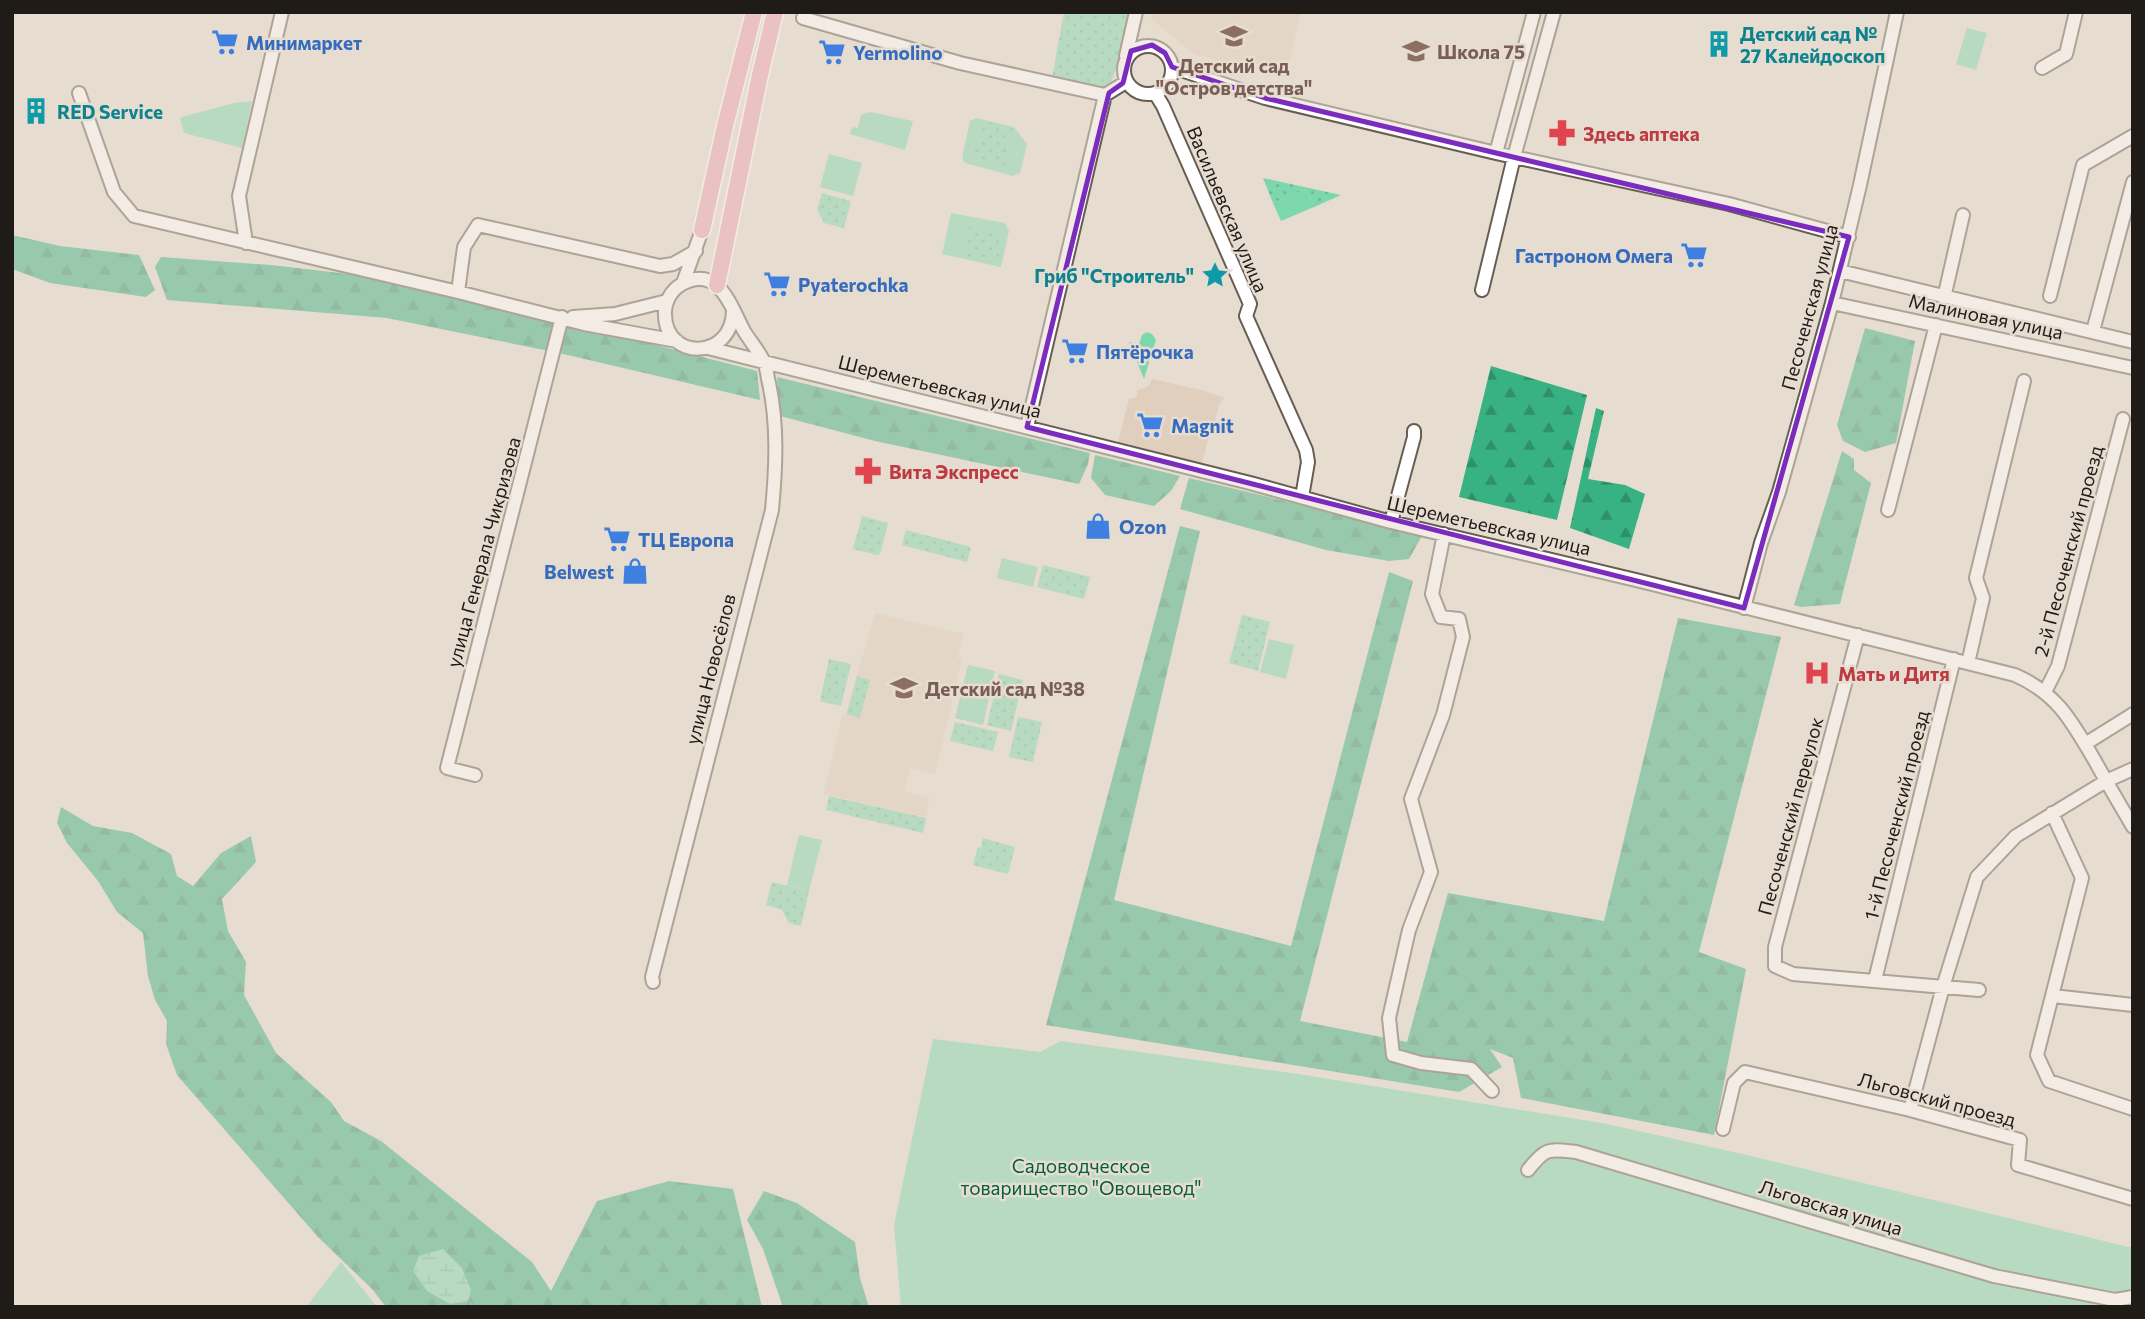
<svg xmlns="http://www.w3.org/2000/svg" width="2145" height="1319" font-family="Commissioner,sans-serif">
	<defs>
		<pattern id="forest-firs" width="22" height="20" patternUnits="userSpaceOnUse" patternTransform="scale(1.75)"><rect width="22" height="20" fill="#38b282"/><path d="M5 1l3.5 6h-7zM16 11l3.5 6h-7z" fill="#2f9069"/></pattern>
		<pattern id="wetland-marsh" width="20" height="14" patternUnits="userSpaceOnUse" patternTransform="scale(1.75)"><rect width="20" height="14" fill="#7cd7ad"/><path d="M1 5h8M5 5V1M11 12h8M15 12V8" fill="none" stroke="#6bb894"/></pattern>
		<pattern id="park-dots" width="8" height="8" patternUnits="userSpaceOnUse" patternTransform="scale(1.75)"><rect width="8" height="8" fill="#7cd7ad"/><path d="M2 2h.1M6 6h.1" fill="none" stroke="#6bb894" stroke-width="1.8" stroke-linecap="round"/></pattern>
	</defs>
	<rect width="100%" height="100%" fill="#e7dcd0"/>
	<path fill="#dfcfbc" d="M1153,12H1301L1286,77L1194,54L1151,19Z
		M1152,379L1205,391L1224,398L1219,405L1213,428H1211L1201,467L1117,446L1129,399L1137,397V390L1149,386Z
		M875,613L964,634L958,658L962,659L935,774L910,768L904,791L930,798L925,817L824,794L842,716H845Z"/>
	<path fill="#7cd7ad" d="M1967,28L1987,33L1976,70L1956,64Z
		M252,101L242,148L188,134L184,132L180,119L182,117L234,103Z
		M870,112L913,121L905,150L850,134L852,127L858,128L861,115Z
		M976,118L1014,127L1027,144L1020,173L1013,176L965,163L962,158L970,121Z
		M829,154L862,163L853,196L820,187Z
		M1306,189L1314,207L1281,221L1273,203Z
		M951,213L1005,223L1009,231L1001,267L942,254Z
		M1147,332L1152,334L1156,340L1144,379L1129,342L1139,344L1142,335Z
		M1002,558L1038,567L1033,587L997,578Z
		M1269,639L1294,645L1286,679L1260,672Z
		M968,665L995,671L983,725L955,718Z
		M799,835L822,840L809,891L787,885Z
		M933,1039L1040,1052L1061,1041L1298,1074L1602,1123L1738,1153L2133,1248V1307H901L894,1225Z
		M341,1262L377,1307H306Z"/>
	<path fill="url(#forest-firs)" d="M12,235L60,246L139,255L155,290L146,297L50,283L12,269Z
		M161,257L271,265L366,276L557,319L549,351L387,318L167,300L155,267Z
		M567,322L757,371L760,400L559,353Z
		M1865,328L1915,341L1896,443L1865,452L1843,441L1837,425Z
		M1491,366L1587,395L1557,520L1459,497Z
		M777,377L1090,453L1088,464L1079,484L875,441L780,416Z
		M1596,408L1604,411L1588,479L1625,485L1645,494L1629,549L1570,528Z
		M1842,451L1854,459V470L1871,483L1840,604L1801,607L1794,605Z
		M1095,455L1180,476L1171,491L1154,506L1105,495L1091,478Z
		M1189,478L1423,534L1409,559L1389,561L1326,550L1180,509Z
		M1180,526L1200,531L1114,900L1291,946L1389,572L1413,581L1300,1021L1407,1042L1448,893L1604,921L1678,618L1781,637L1699,952L1746,969L1714,1135L1521,1098L1513,1058L1490,1049L1502,1067L1459,1092L1046,1025Z
		M61,807L93,826L132,833L171,854L177,876L193,886L221,853L251,836L256,862L222,899L228,931L246,962L244,995L276,1053L331,1102L344,1121L381,1141L532,1262L551,1291L597,1201L669,1181L733,1189L762,1307H386L372,1289L318,1237L177,1075L166,1044L167,1021L155,1000L148,976L143,933L117,912L98,881L67,843L57,823Z
		M764,1191L797,1203L855,1242L860,1278L869,1307H783L763,1249L747,1220Z"/>
	<path fill="url(#wetland-marsh)" d="M443,1249L462,1268L471,1290L468,1301L450,1304L427,1291L413,1271L419,1256Z"/>
	<path fill="url(#park-dots)" d="M1064,12H1131L1121,56L1110,85L1103,88L1052,78Z
		M982,121L1013,128L1005,167L973,159Z
		M1263,178L1341,195L1314,207L1306,189L1273,203Z
		M822,193L851,201L844,228L824,223L817,210Z
		M967,227L1004,235L998,263L962,255Z
		M862,516L888,523L880,554L877,555L853,549Z
		M906,530L971,547L967,562L902,545Z
		M1043,565L1090,577L1084,599L1037,587Z
		M1242,615L1270,622L1258,671L1229,663Z
		M829,659L851,664L841,706L820,701Z
		M999,674L1023,680L1011,731L987,725Z
		M857,676L870,680L860,718L847,714Z
		M1018,717L1042,722L1033,762L1009,757Z
		M955,722L998,732L993,751L950,741Z
		M829,796L926,818L923,833L826,810Z
		M983,838L1015,847L1008,874L973,865L978,847L981,848Z
		M772,882L809,891L801,926L789,923L782,910L766,905Z"/>
	<g fill="none" stroke-linecap="round" stroke-linejoin="round">
		<path stroke="#3e9ab9" stroke-width="2.5" d="M468,1301L475,1307"/>
		<defs>
			<path id="minor" d="M803,18L960,63L1105,95
				M1124 70a24 24 0 1 1 48 0a24 24 0 1 1-48 0Z
				M1126,56L1136,12
				M1172,67L1265,98L1496,153L1729,204L1849,237
				M2042,68L2066,54L2076,12
				M79,93L114,192L134,216L458,292L584,324L677,341
				M1155,93L1163,106L1250,304L1246,316L1306,450L1308,462L1302,497
				M1496,153L1534,12
				M246,243L239,196L282,12
				M1840,271L2133,342
				M683,283L702,230
				M1482,290L1514,157L1554,12
				M458,292L464,247L478,225L660,266L673,264L696,251
				M2050,296L2083,165L2133,136
				M1944,298L1963,215
				M1832,303L2133,368
				M573,317L615,314L667,301
				M2093,331L2133,182
				M708,348L1250,483L1391,522L1640,581L2015,675C2058,694 2072,722 2095,761C2107,783 2120,805 2133,827
				M1027,427L1105,95L1126,82
				M1888,510L1936,325
				M1391,522L1414,437V431
				M1444,534L1432,594L1441,617L1459,619L1463,637L1443,715L1411,799L1431,872L1409,930L1389,1018L1393,1055L1421,1063L1471,1069L1492,1091
				M1744,608L1761,543L1779,492L1832,303L1860,185L1897,12
				M1858,635L1775,947V966L1793,974L1979,990
				M1968,663L1983,598L1976,578L2024,381
				M2045,692L2058,666L2123,419
				M2085,744L2133,714
				M475,775L447,768L562,317
				M2052,813L2082,878L2037,1055L2049,1081L2133,1109
				M1875,980L1954,659
				M653,982L652,977L772,510C776,467 778,425 769,383C767,376 767,368 764,362C759,351 750,341 744,331C731,307 719,264 682,284C671,290 664,303 665,315C666,361 732,360 733,311
				M2053,996L2133,1005
				M1910,1110L1943,987L1977,877L2016,836L2106,781L2133,769
				M1723,1129L1734,1083L1745,1072L1910,1110L2020,1140L2018,1165L2133,1199
				M1528,1170C1546,1147 1549,1149 1576,1152L1994,1276L2115,1300L2133,1297"/>
			<path id="major" d="M702,230L725,126L754,12
				M717,285L760,75L775,12"/>
		</defs>
		<use href="#minor" stroke="#675d53" stroke-width="16"/>
		<use href="#major" stroke="#fff" stroke-width="19"/>
		<use href="#minor" stroke="#fff" stroke-width="12"/>
		<use href="#major" stroke="#eaa2af" stroke-width="16"/>
	</g>
	<path d="M0 0H2145V1319H0ZM1152,45L1165,53L1172,67L1265,98L1849,237L1744,608L1027,427L1109,93L1123,83L1131,51Z" fill="#e7dcd0" fill-opacity=".55" fill-rule="evenodd"/>
	<path fill="none" stroke="#7b2cbf" stroke-width="5" stroke-linejoin="round" d="M1152,45L1165,53L1172,67L1265,98L1849,237L1744,608L1027,427L1109,93L1123,83L1131,51Z"/>
	<defs>
		<symbol id="school-bare" viewBox="-9 -9 18 18"><path d="M0-5L7-2L0 1L-7-2ZM-4 1L0 2.5L4 1V4Q0 6-4 4Z" fill="#8d6e63" stroke="#e7dcd0" stroke-width="2.5" paint-order="stroke"/></symbol>
		<symbol id="supermarket-bare" viewBox="-9 -9 18 18"><path d="M-6-5.5h2.5l.6 2H6L4.5 2H-2.5L-4.4-4H-6ZM-1.5 3.2a1.3 1.3 0 1 0 .1 0ZM3 3.2a1.3 1.3 0 1 0 .1 0Z" fill="#3f7fe0" stroke="#e7dcd0" stroke-width="2.5" paint-order="stroke"/></symbol>
		<symbol id="building-bare" viewBox="-9 -9 18 18"><path d="M-4-6H4V6H1V3H-1V6H-4ZM-2.5-4.3h1.7v1.8h-1.7ZM.8-4.3h1.7v1.8H.8ZM-2.5-1h1.7V.8h-1.7ZM.8-1h1.7V.8H.8Z" fill="#0f9aa8" stroke="#e7dcd0" stroke-width="2.5" paint-order="stroke"/></symbol>
		<symbol id="pharmacy-bare" viewBox="-9 -9 18 18"><path d="M-2-6h4v4h4v4h-4v4h-4v-4h-4v-4h4Z" fill="#e0444e" stroke="#e7dcd0" stroke-width="2.5" paint-order="stroke"/></symbol>
		<symbol id="sight-bare" viewBox="-9 -9 18 18"><path d="M0-6L1.8-2.2L6-1.7L2.9 1.2L3.7 5.4L0 3.3L-3.7 5.4L-2.9 1.2L-6-1.7L-1.8-2.2Z" fill="#0f9aa8" stroke="#e7dcd0" stroke-width="2.5" paint-order="stroke"/></symbol>
		<symbol id="shop-bare" viewBox="-9 -9 18 18"><path d="M-5-2.5h2.3a2.7 3.5 0 0 1 5.4 0H5L5.5 6h-11ZM-1.5-2.5h3a1.5 2.3 0 0 0-3 0Z" fill="#3f7fe0" stroke="#e7dcd0" stroke-width="2.5" paint-order="stroke"/></symbol>
		<symbol id="hospital-bare" viewBox="-9 -9 18 18"><path d="M-5-5h3v3.5h4V-5h3V5h-3V1.5h-4V5h-3Z" fill="#e0444e" stroke="#e7dcd0" stroke-width="2.5" paint-order="stroke"/></symbol>
	</defs>
	<g fill-rule="evenodd">
		<use href="#school-bare" x="1215" y="17" width="38" height="38"/>
		<use href="#supermarket-bare" x="206" y="23" width="38" height="38"/>
		<use href="#building-bare" x="1700" y="25" width="38" height="38"/>
		<use href="#school-bare" x="1397" y="32" width="38" height="38"/>
		<use href="#supermarket-bare" x="813" y="33" width="38" height="38"/>
		<use href="#building-bare" x="17" y="92" width="38" height="38"/>
		<use href="#pharmacy-bare" x="1543" y="114" width="38" height="38"/>
		<use href="#supermarket-bare" x="1675" y="236" width="38" height="38"/>
		<use href="#sight-bare" x="1196" y="256" width="38" height="38"/>
		<use href="#supermarket-bare" x="758" y="265" width="38" height="38"/>
		<use href="#supermarket-bare" x="1056" y="332" width="38" height="38"/>
		<use href="#supermarket-bare" x="1131" y="406" width="38" height="38"/>
		<use href="#pharmacy-bare" x="849" y="452" width="38" height="38"/>
		<use href="#shop-bare" x="1079" y="507" width="38" height="38"/>
		<use href="#supermarket-bare" x="598" y="520" width="38" height="38"/>
		<use href="#shop-bare" x="616" y="552" width="38" height="38"/>
		<use href="#hospital-bare" x="1798" y="654" width="38" height="38"/>
		<use href="#school-bare" x="885" y="669" width="38" height="38"/>
	</g>
	<g text-anchor="middle" dominant-baseline="central" stroke-width="5" stroke-linejoin="round" paint-order="stroke">
		<g font-size="19" font-weight="bold" fill="#0d838f" stroke="#e7dcd0" text-anchor="start">
			<text x="1740" y="33">Детский сад №<tspan x="1740" dy="22">27 Калейдоскоп</tspan></text>
			<text x="57" y="111">RED Service</text>
			<text x="1194" y="275" text-anchor="end">Гриб "Строитель"</text>
		</g>
		<g font-size="19" font-weight="bold" fill="#366cbe" stroke="#e7dcd0" text-anchor="start">
			<text x="246" y="42">Минимаркет</text>
			<text x="853" y="52">Yermolino</text>
			<text x="1673" y="255" text-anchor="end">Гастроном Омега</text>
			<text x="798" y="284">Pyaterochka</text>
			<text x="1096" y="351">Пятёрочка</text>
			<text x="1171" y="425">Magnit</text>
			<text x="1119" y="526">Ozon</text>
			<text x="638" y="539">ТЦ Европа</text>
			<text x="614" y="571" text-anchor="end">Belwest</text>
		</g>
		<g font-size="19" font-weight="bold" fill="#785e54" stroke="#e7dcd0" text-anchor="start">
			<text x="1437" y="51">Школа 75</text>
			<text x="1234" y="65" text-anchor="middle">Детский сад<tspan x="1234" dy="22">"Остров детства"</tspan></text>
			<text x="925" y="688">Детский сад №38</text>
		</g>
		<g font-size="19" font-weight="bold" fill="#be3a42" stroke="#e7dcd0" text-anchor="start">
			<text x="1583" y="133">Здесь аптека</text>
			<text x="889" y="471">Вита Экспресс</text>
			<text x="1838" y="673">Мать и Дитя</text>
		</g>
		<g font-size="19" fill="#1f1b17" stroke="#e7dcd0">
			<text transform="translate(1228 209) rotate(67)">Васильевская улица</text>
			<text transform="translate(1809 307) rotate(-75)">Песоченская улица</text>
			<text transform="translate(1986 316) rotate(12)">Малиновая улица</text>
			<text transform="translate(940 386) rotate(14)">Шереметьевская улица</text>
			<text transform="translate(1489 525) rotate(13)">Шереметьевская улица</text>
			<text transform="translate(2068 551) rotate(-75)">2-й Песоченский проезд</text>
			<text transform="translate(483 552) rotate(-75)">улица Генерала Чикризова</text>
			<text transform="translate(710 669) rotate(-76)">улица Новосёлов</text>
			<text transform="translate(1896 815) rotate(-76)">1-й Песоченский проезд</text>
			<text transform="translate(1790 816) rotate(-75)">Песоченский переулок</text>
			<text transform="translate(1937 1099) rotate(15)">Льговский проезд</text>
			<text transform="translate(1831 1207) rotate(17)">Льговская улица</text>
		</g>
		<g font-size="19" fill="#006141" stroke="#e7dcd0">
			<text x="1081" y="1165">Садоводческое<tspan x="1081" dy="22">товарищество "Овощевод"</tspan></text>
		</g>
	</g>
	<rect width="2145" height="1319" fill="none" stroke="#1f1b17" stroke-width="28"/>
</svg>
